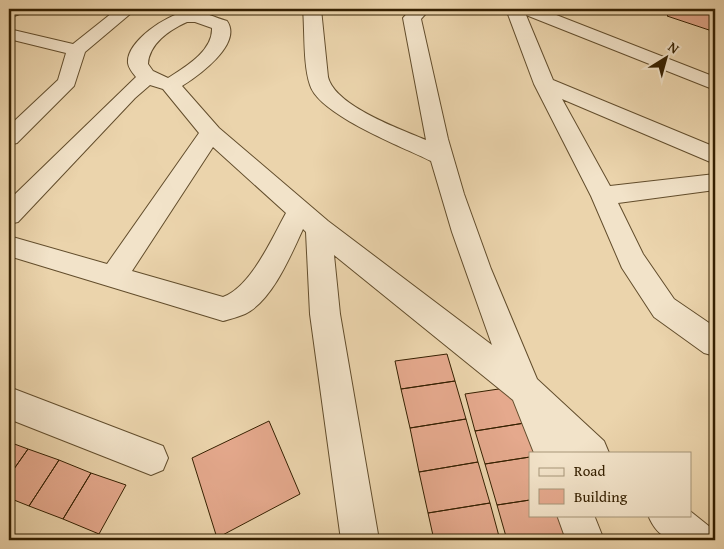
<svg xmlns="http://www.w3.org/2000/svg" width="724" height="549" font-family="'Gentium Book Plus',serif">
	<rect width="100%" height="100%" fill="#ebd4ac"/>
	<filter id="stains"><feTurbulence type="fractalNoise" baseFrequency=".004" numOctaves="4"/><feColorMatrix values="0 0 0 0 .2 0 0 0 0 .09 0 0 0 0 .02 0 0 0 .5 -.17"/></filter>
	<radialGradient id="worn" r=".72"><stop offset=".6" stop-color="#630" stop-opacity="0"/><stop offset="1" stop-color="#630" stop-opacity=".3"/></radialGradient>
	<path fill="#e5a98d" stroke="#352001" d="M674,9L715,11V23L709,30L667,16Z
		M447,354L455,381L401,389L395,361Z
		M455,381L466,419L410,428L401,389Z
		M519,386L531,422L475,431L465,394Z
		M466,419L478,462L419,472L410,428Z
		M269,421L300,494L217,538L192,458Z
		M531,422L542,453H530V457L485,464L475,431Z
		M9,442L28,449L9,476Z
		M28,449L59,460L29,506L9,498V476Z
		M530,457V500L497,505L485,464Z
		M59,460L91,473L63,519L29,506Z
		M478,462L490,503L428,513L419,472Z
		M91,473L126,485L99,534L63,519Z
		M530,500V515H565L574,540H507L497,505Z
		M490,503L500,540H434L428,513Z"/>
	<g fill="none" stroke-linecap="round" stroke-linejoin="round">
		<defs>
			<path id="minor" d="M9,9H25L22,13L9,18Z
				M117,9H136L85,52L74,86L17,143L9,145V126L58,80L66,53L9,39V29L73,44Z
				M303,9H321L328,77C335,106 400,129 426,140L403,18L411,9H430L421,19L448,139L464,194L491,269L537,379L604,441L609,453H534L513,400L334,255L340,314L379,540H341L310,314L306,232L303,229C291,255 272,301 245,314C238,317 230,319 223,321L9,256V236L107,264L199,133L163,89L150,85L135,98L18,222L9,224V200L136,77C133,73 129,69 128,63C126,42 167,14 186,12C200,10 214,17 227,21C243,44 198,76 182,86L219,128L328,221L492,345L452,232L431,161C403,147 319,115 310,85C303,64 305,32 303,9ZM187,22H195L212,28C213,51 185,67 168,78L153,71L148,64C149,44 169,30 187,22ZM213,147L286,213C272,238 251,287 223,297L132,271Z
				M506,9H541L715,77V90L526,15L553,80L715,147V164L562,99L610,186L715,174V190L618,203L643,254L674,299L715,327V356L704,353L654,317L622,268L591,196L534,84Z
				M9,387L163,446L168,458L163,470L151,475L9,419Z
				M690,511L710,527L715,540C684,540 662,549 648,515H690Z
				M557,515H594L604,540H566Z"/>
		</defs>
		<use href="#minor" stroke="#624d2c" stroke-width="2"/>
		<use href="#minor" fill="#f2e3c9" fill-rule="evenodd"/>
	</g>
	<rect width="724" height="549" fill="none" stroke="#ebd4ac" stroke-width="30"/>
	<rect x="10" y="10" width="704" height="529" fill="none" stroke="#352001" stroke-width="2.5"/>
	<rect x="15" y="15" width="694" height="519" fill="none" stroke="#352001"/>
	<rect x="529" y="452" width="162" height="65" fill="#f2e3c9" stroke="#a69579"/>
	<rect x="539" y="468" width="25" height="8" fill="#f2e3c9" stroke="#a69579"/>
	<text x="574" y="476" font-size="15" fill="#352001">Road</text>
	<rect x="539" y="489" width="25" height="15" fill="#e5a98d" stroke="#a69579"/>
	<text x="574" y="502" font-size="15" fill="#352001">Building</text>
	<g transform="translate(666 58) rotate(37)" stroke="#f2e3c9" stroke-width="4" paint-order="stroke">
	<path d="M0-4L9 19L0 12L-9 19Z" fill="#352001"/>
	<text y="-8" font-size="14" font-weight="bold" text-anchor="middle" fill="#352001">N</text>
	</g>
	<rect width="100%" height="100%" filter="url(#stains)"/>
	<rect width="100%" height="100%" fill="url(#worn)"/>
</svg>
